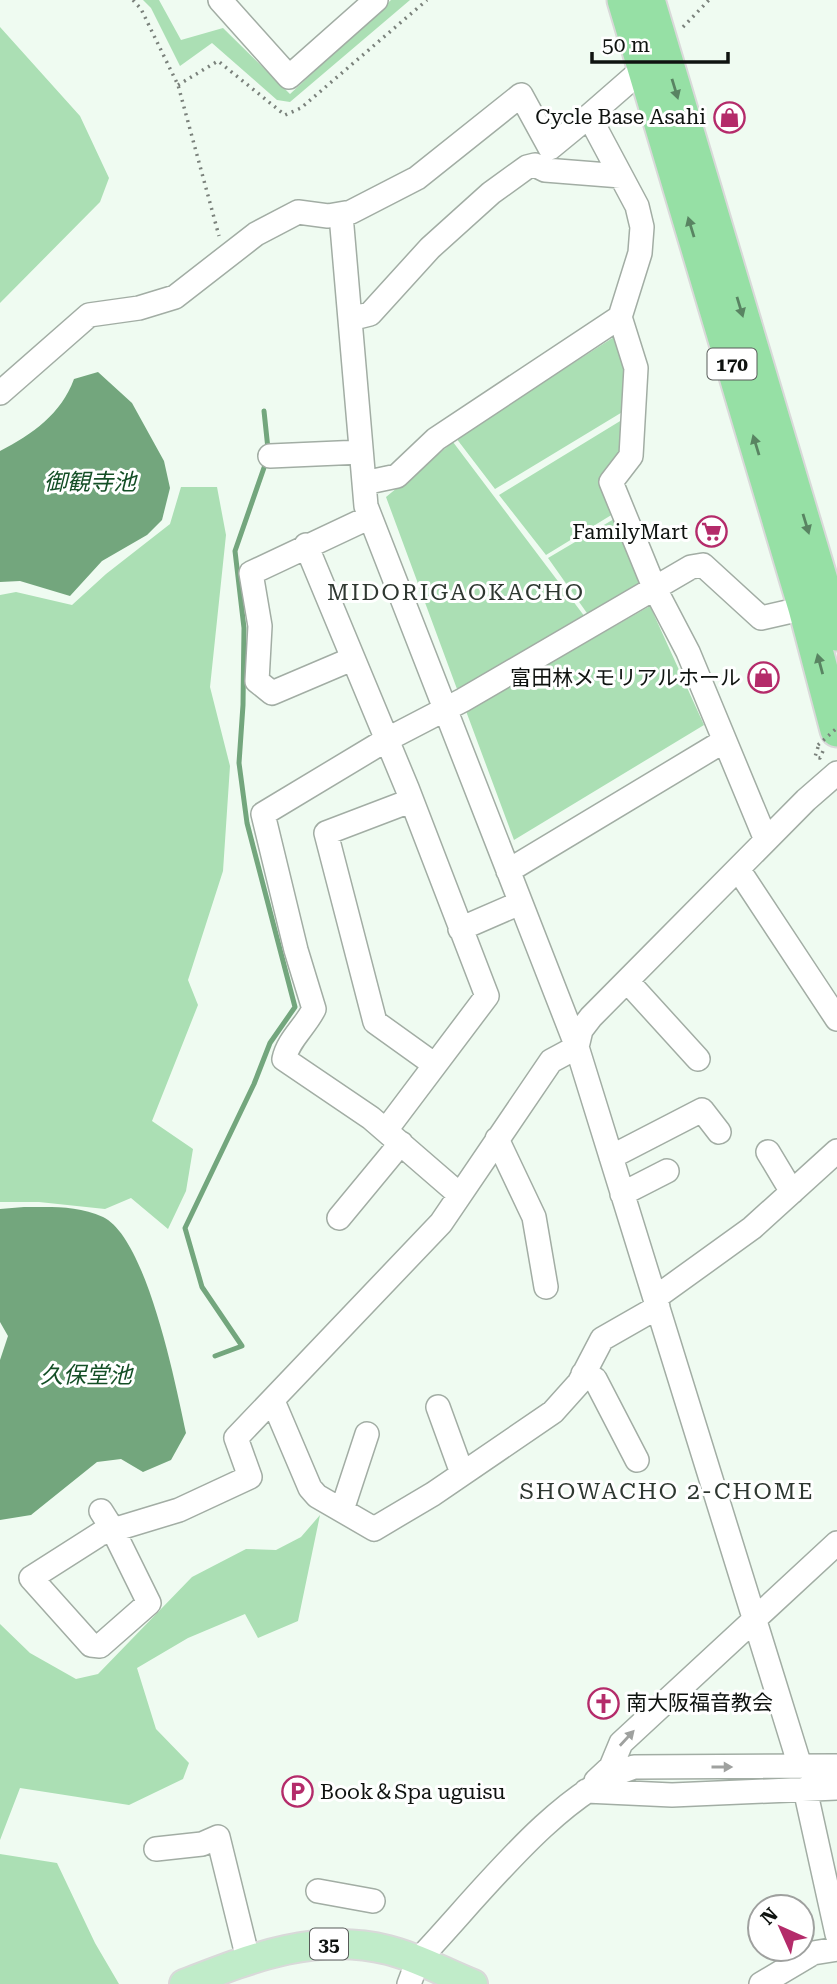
<svg xmlns="http://www.w3.org/2000/svg" width="837" height="1984" font-family="'Roboto Serif','Noto Sans JP',serif">
	<rect width="100%" height="100%" fill="#effbf1"/>
	<path fill="#abdfb4" d="M143,0H159L181,40L223,28L290,94L391,0H410L290,102L277,100L212,43L180,66L151,8Z
		M0,27L80,116L109,178L100,202L0,303Z
		M614,337L625,361L629,408L495,489L456,438Z
		M630,415L613,514L546,555L499,495Z
		M453,442L585,617L457,689L386,497Z
		M181,487H217L226,535L210,687L230,766L223,871L188,980L198,1005L152,1121L193,1149L186,1191L168,1229L131,1198L105,1209L39,1202H0V595L16,592L72,605L106,574L170,524Z
		M614,519L642,582L589,616L548,558Z
		M650,606L704,725L514,840L466,711Z
		M320,1515L298,1621L258,1638L245,1614L188,1638L137,1668L156,1729L189,1763L183,1779L129,1805L20,1788L0,1840V1624L30,1653L76,1679L98,1674L192,1577L246,1549L276,1550L301,1537Z
		M0,1854L57,1863L95,1943L119,1984H0Z"/>
	<path fill="#73a67d" d="M98,372L132,403L164,461L170,488L162,520L147,535L102,561L70,596L20,581L0,582V451C33,434 61,414 74,379Z
		M24,1207C51,1207 77,1205 103,1217C147,1238 176,1386 186,1433L171,1460L143,1472L121,1459L97,1462L31,1515L0,1520V1360L8,1336L0,1322V1209Z"/>
	<g fill="none" stroke-linecap="round" stroke-linejoin="round">
		<path stroke="#73a67d" stroke-width="5" d="M264,411L268,449
			M215,1356L242,1346L202,1287L185,1228L254,1084L270,1043L295,1007L247,823L239,763L243,705L244,628L235,551L266,462"/>
		<defs>
			<path id="minor" d="M220,0L289,77L376,0
				M589,116L644,68
				M341,215L366,506L577,1047L800,1766
				M350,319L370,314L430,248L491,193L527,167L535,165L545,170L621,176
				M0,393L89,315L139,308L175,297L256,234L298,212L328,216L351,212L417,178L521,95L550,148L589,116L637,206L642,227L640,253L620,317L636,368L631,456L611,482L654,587L688,652L766,840
				M270,456L361,452
				M364,483L397,476L436,439L620,317
				M306,545L407,788L487,996L386,1130
				M352,659L272,693L257,681L260,626L251,573L370,517
				M410,801L326,833L375,1022L435,1065
				M738,869L837,1019
				M508,871L724,741
				M460,929L520,903
				M627,981L698,1059
				M577,1047L581,1030L591,1017L806,800L837,773
				M497,1139L534,1217L546,1287
				M768,1152L792,1192
				M611,1157L702,1110L719,1132
				M622,1194L667,1171
				M460,1195L371,1118L284,1059C288,1040 305,1027 314,1009L296,950L263,814L386,740L463,700L691,567L703,565L761,618L805,608
				M339,1218L401,1143
				M655,1298L752,1228L837,1151
				M583,1374L595,1379L637,1460
				M273,1401L310,1488L317,1496L374,1529L433,1494L553,1412L579,1383L602,1339L658,1307
				M438,1407L462,1473
				M342,1510L367,1434
				M101,1511L113,1530L179,1510L250,1477L236,1438L441,1223L551,1061L577,1047
				M113,1530L149,1603L100,1646L91,1645L31,1578L100,1534Z
				M596,1781L611,1767L621,1743L837,1543
				M805,1789L837,1934
				M586,1791L672,1795L837,1788
				M156,1849L202,1844L218,1837L248,1959
				M318,1891L373,1901
				M409,1984L418,1960C475,1901 556,1792 634,1767L837,1766
				M761,1984L813,1953L837,1949"/>
			<path id="major" d="M184,1984C251,1958 315,1932 388,1950C417,1957 445,1973 473,1984"/>
			<path id="highway" d="M624,0L805,608L837,730
				M648,0L837,634"/>
		</defs>
		<use href="#minor" stroke="#a2ada4" stroke-width="26"/>
		<use href="#major" stroke="#d9d9d9" stroke-width="32"/>
		<use href="#highway" stroke="#d9d9d9" stroke-width="37"/>
		<path stroke="#7a817b" stroke-width="3.5" stroke-dasharray="2 5" stroke-linecap="butt" d="M133,0L141,9L178,85L219,236
			M683,27L709,0
			M178,85L218,61L285,115L301,108L427,0
			M818,747L815,757L820,758L823,751"/>
		<use href="#minor" stroke="#fff" stroke-width="23"/>
		<use href="#major" stroke="#c0ecc9" stroke-width="28"/>
		<use href="#highway" stroke="#96e0a5" stroke-width="33"/>
		<path stroke="#7a817b" stroke-width="3.5" stroke-dasharray="2 5" stroke-linecap="butt" d="M818,745L837,728"/>
	</g>
	<defs><path id="oneway-solid" d="M-6-.8H1V-3.2L6.5 0L1 3.2V.8H-6Z" transform="scale(1.75)"/></defs>
	<g fill="#598462">
		<use href="#oneway-solid" transform="translate(675 89) rotate(73)"/>
		<use href="#oneway-solid" transform="translate(691 227) rotate(-107)"/>
		<use href="#oneway-solid" transform="translate(740 307) rotate(73)"/>
		<use href="#oneway-solid" transform="translate(756 445) rotate(-107)"/>
		<use href="#oneway-solid" transform="translate(806 524) rotate(73)"/>
		<use href="#oneway-solid" transform="translate(820 664) rotate(-105)"/>
	</g>
	<g fill="#9fa19f">
		<use href="#oneway-solid" transform="translate(627 1738) rotate(-47)"/>
		<use href="#oneway-solid" transform="translate(722 1767)"/>
	</g>
	<defs>
		<symbol id="shop-ring" viewBox="-11 -11 22 22"><circle r="9.5" fill="#fff" stroke="#b42b6a" stroke-width="1.5"/><path d="M-5-2.5h2.3a2.7 3.5 0 0 1 5.4 0H5L5.5 6h-11ZM-1.5-2.5h3a1.5 2.3 0 0 0-3 0Z" fill="#b42b6a"/></symbol>
		<symbol id="supermarket-ring" viewBox="-11 -11 22 22"><circle r="9.5" fill="#fff" stroke="#b42b6a" stroke-width="1.5"/><path d="M-6-5.5h2.5l.6 2H6L4.5 2H-2.5L-4.4-4H-6ZM-1.5 3.2a1.3 1.3 0 1 0 .1 0ZM3 3.2a1.3 1.3 0 1 0 .1 0Z" fill="#b42b6a"/></symbol>
		<symbol id="church-ring" viewBox="-11 -11 22 22"><circle r="9.5" fill="#fff" stroke="#b42b6a" stroke-width="1.5"/><path d="M-1.2-6h2.4v3.5h3.3v2.4h-3.3V6h-2.4V-.1h-3.3v-2.4h3.3Z" fill="#b42b6a"/></symbol>
		<symbol id="parking-ring" viewBox="-11 -11 22 22"><circle r="9.5" fill="#fff" stroke="#b42b6a" stroke-width="1.5"/><path d="M-3.5-5.5H1a3.5 3.5 0 0 1 0 7H-1V5.5H-3.5ZM-1-3.4V-.6H.8a1.4 1.4 0 0 0 0-2.8Z" fill="#b42b6a"/></symbol>
	</defs>
	<g fill-rule="evenodd">
		<use href="#shop-ring" x="712" y="100" width="35" height="35"/>
		<use href="#supermarket-ring" x="694" y="514" width="35" height="35"/>
		<use href="#shop-ring" x="746" y="660" width="35" height="35"/>
		<use href="#church-ring" x="586" y="1686" width="35" height="35"/>
		<use href="#parking-ring" x="280" y="1774" width="35" height="35"/>
	</g>
	<g text-anchor="middle" dominant-baseline="central" stroke-width="6" stroke-linejoin="round" paint-order="stroke">
		<g fill="#fff" stroke="#575a58" stroke-width="2">
			<rect x="707.5" y="348.5" width="49" height="31" rx="5"/>
			<rect x="310" y="1928.5" width="38" height="31" rx="5"/>
		</g>
		<g font-size="19" font-weight="bold" fill="#0f1310">
			<text x="732" y="364">170</text>
			<text x="329" y="1944">35</text>
		</g>
		<g font-size="21" fill="#0f1310" stroke="#fff" text-anchor="end">
			<text x="706" y="117">Cycle Base Asahi</text>
			<text x="688" y="532">FamilyMart</text>
			<text x="741" y="678">富田林メモリアルホール</text>
			<text x="626" y="1703" text-anchor="start">南大阪福音教会</text>
			<text x="320" y="1792" text-anchor="start">Book＆Spa uguisu</text>
		</g>
		<g font-size="23" font-style="italic" fill="#144f26" stroke="#fff">
			<text x="90" y="482">御観寺池</text>
			<text x="86" y="1375">久保堂池</text>
		</g>
		<g font-size="23" letter-spacing="2" fill="#2e3730" stroke="#fff">
			<text x="456" y="592">MIDORIGAOKACHO</text>
			<text x="667" y="1491">SHOWACHO 2-CHOME</text>
		</g>
	</g>
	<g transform="translate(781 1928) rotate(315)"><circle r="33" fill="#ffffff" stroke="#9fa19f" stroke-width="2"/>
	<path d="M0-5L12 26L0 18L-12 26Z" fill="#b42b6a"/>
	<text y="-10" font-size="19" font-weight="bold" text-anchor="middle" fill="#0f1310">N</text>
	</g>
	<path d="M592 52v10h136v-10" fill="none" stroke="#0f1310" stroke-width="3.5"/>
	<text x="602" y="52" font-size="21" fill="#0f1310" stroke="#ffffff" stroke-width="5" paint-order="stroke">50 m</text>
</svg>
